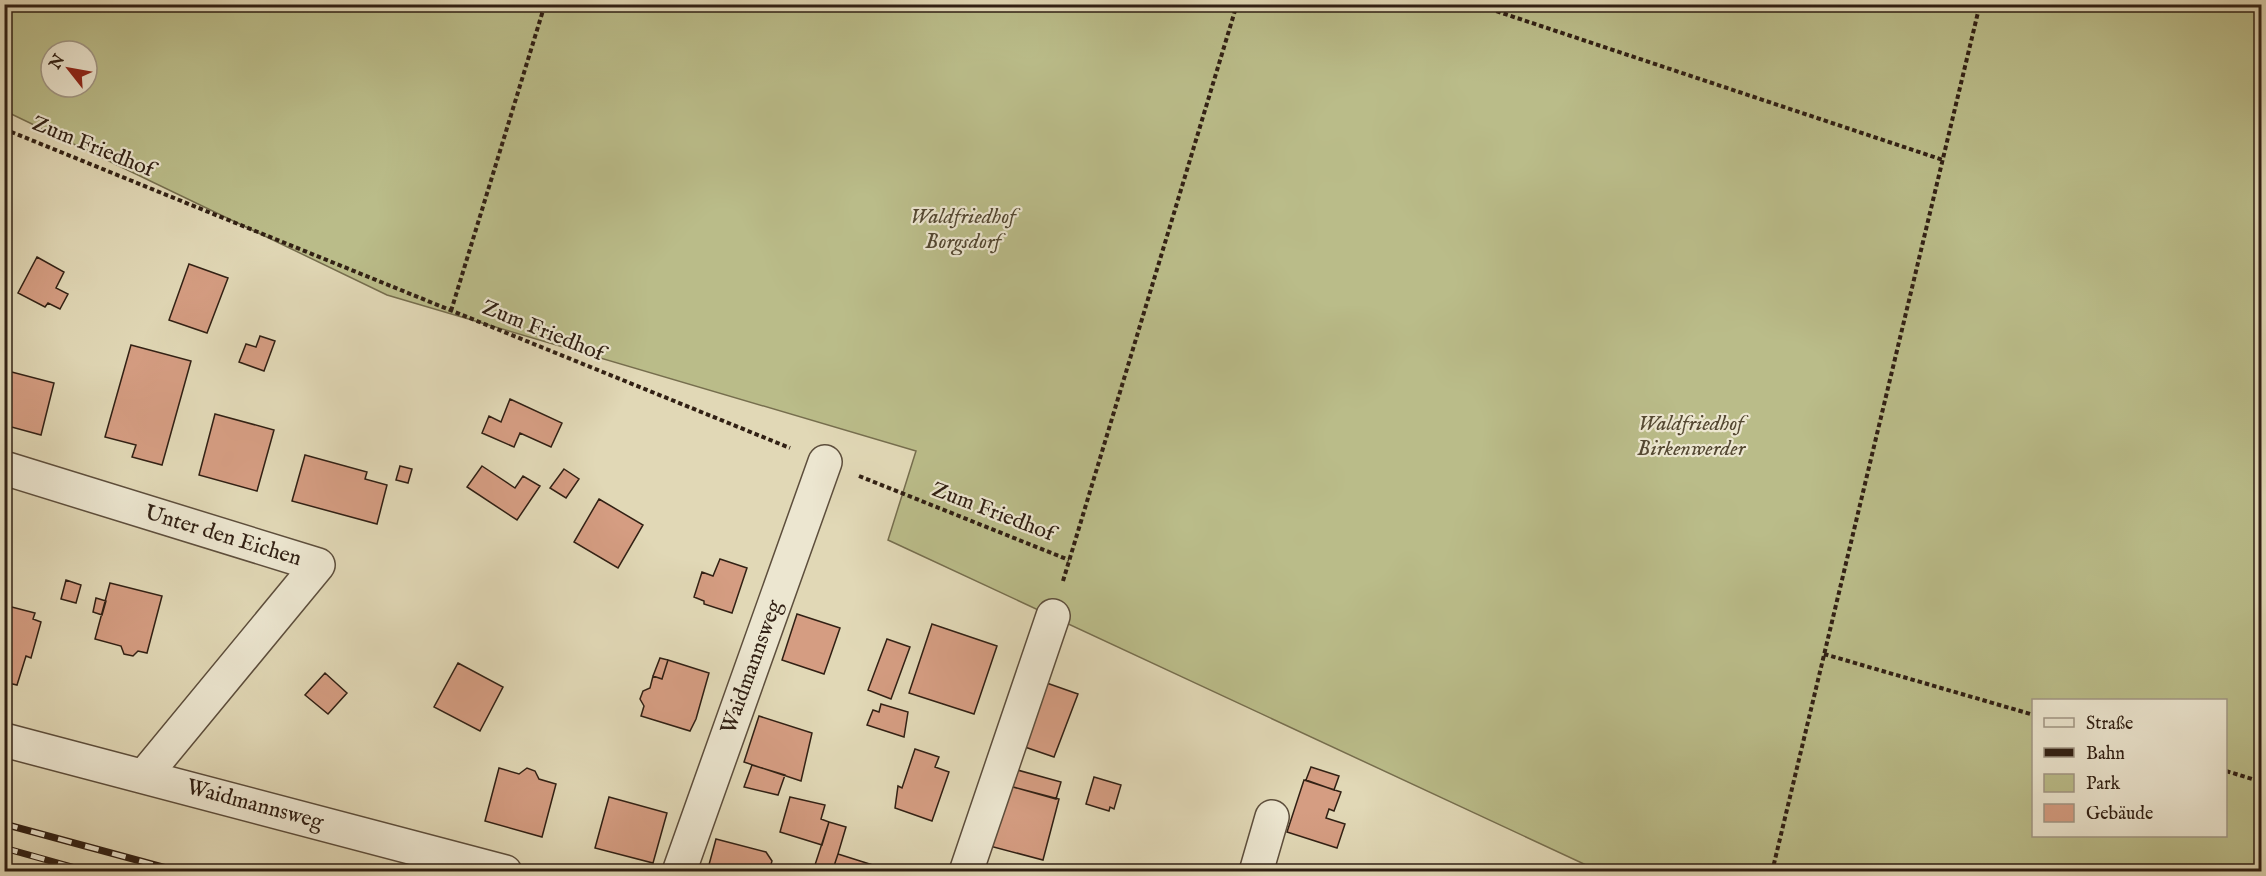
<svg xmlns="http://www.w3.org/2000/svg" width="2266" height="876" font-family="'IM FELL English',serif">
	<rect width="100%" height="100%" fill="#e1d8b6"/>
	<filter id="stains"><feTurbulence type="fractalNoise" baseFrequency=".00333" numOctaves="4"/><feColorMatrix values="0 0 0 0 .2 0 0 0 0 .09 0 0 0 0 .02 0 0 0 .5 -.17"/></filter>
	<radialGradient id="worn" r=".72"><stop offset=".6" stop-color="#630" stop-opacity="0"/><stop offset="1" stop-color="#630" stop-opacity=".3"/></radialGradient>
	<path fill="#babc89" stroke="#766e4e" stroke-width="1.5" fill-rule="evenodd" d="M4,5H2261V871H1599L888,540L916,451L387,295L5,111ZM51,51H87V87H51ZM2034,700H2226V836H2034Z"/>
	<path fill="#d59d82" stroke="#312014" stroke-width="1.5" d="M37,257L64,272L56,288L68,294L60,309L48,303L45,307L18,293Z
		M189,264L228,278L207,333L169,320Z
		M260,336L275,341L264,371L239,362L246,344L256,347Z
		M131,345L191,361L162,465L132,457L136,445L105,437Z
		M4,370L54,383L41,435L4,425Z
		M510,399L562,423L551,447L520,433L514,447L482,433L489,416L501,422Z
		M215,414L274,430L257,491L199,475Z
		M305,455L367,472L365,479L387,485L377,524L292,501Z
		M400,466L412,469L408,483L396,480Z
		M482,466L515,488L523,476L540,486L517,520L467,487Z
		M564,469L579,479L566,498L550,488Z
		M599,499L643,525L618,568L574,542Z
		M720,559L747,568L732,613L704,604V601L694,597L702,572L713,576Z
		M66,580L81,585L76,603L61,599Z
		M110,583L162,596L147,653L138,651L133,656L124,654L121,646L95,639Z
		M96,598L106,601L102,615L93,612Z
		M4,605L35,613L33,619L41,622L31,658L26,656L17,685L4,682Z
		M797,614L840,628L824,674L782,660Z
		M932,624L997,646L974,714L909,693Z
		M887,639L910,647L891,699L868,690Z
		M660,658L668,660L662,679L653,676Z
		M668,660L709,673L696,719L690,731L641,716L644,706L640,699L643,691L650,688L653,676L662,679Z
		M458,663L503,687L480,731L434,707Z
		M325,673L347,693L328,714L305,695Z
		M1041,681L1078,694L1054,757L1019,745Z
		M881,704L908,712L904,737L867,725L873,710L879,712Z
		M759,716L812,733L801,781L744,762Z
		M915,749L939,757L935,767L949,772L932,821L895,808L898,786L902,788Z
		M752,765L785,775L778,795L744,787Z
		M1311,767L1339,776L1334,790L1306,780Z
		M499,768L519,774L527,768L535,771L539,779L556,784L542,837L485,821Z
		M1010,768L1061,782L1056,799L1006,785Z
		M1094,777L1121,785L1114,809L1110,807L1109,811L1086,804Z
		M1304,780L1341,792L1334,811L1329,809L1326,818L1345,824L1337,848L1287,832Z
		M1002,784L1059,799L1043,860L986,845Z
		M609,797L667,813L653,863L595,848Z
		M790,797L825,805L821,819L829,822L822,845L780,832Z
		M829,822L846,827L838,854L832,872L813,871Z
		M716,839L766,852L772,861L770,868L761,872H707Z
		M838,854L876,866L874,872H832Z"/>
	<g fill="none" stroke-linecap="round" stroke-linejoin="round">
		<defs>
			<path id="minor" d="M4,468L318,565L144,776
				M4,740L505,872
				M679,872L825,462
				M966,872L1053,616
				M1256,872L1272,817"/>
		</defs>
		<use href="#minor" stroke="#5d4e3c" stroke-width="36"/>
		<path stroke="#312014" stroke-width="4" stroke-dasharray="4.5 3" stroke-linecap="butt" d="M1475,4L1943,160
			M4,129L790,448
			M451,311L545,4
			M859,476L1069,560
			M1063,581L1237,4
			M1824,654L2034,715
			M2226,771L2262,782
			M1772,872L1980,4"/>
		<use href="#minor" stroke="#ece6d0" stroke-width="33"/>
		<defs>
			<path id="rail" d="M4,824L181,872
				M4,848L90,872"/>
		</defs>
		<use href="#rail" stroke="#312014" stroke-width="7"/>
		<use href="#rail" stroke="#ece6d0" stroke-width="4.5" stroke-dasharray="14" stroke-linecap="butt"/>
	</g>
	<g text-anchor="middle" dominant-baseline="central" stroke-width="4.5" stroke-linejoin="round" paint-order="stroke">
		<g font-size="22" fill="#312014" stroke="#ece6d0">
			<text transform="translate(93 147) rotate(22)">Zum Friedhof</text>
			<text transform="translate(543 331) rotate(22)">Zum Friedhof</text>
			<text transform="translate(993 512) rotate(21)">Zum Friedhof</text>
			<text transform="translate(223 536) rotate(17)">Unter den Eichen</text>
			<text transform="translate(752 667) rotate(-70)">Waidmannsweg</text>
			<text transform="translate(255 805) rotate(15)">Waidmannsweg</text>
		</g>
		<g font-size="22" font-style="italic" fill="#534731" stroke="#ece6d0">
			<text x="963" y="217">Waldfriedhof<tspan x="963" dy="25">Borgsdorf</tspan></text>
			<text x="1691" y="424">Waldfriedhof<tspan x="1691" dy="25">Birkenwerder</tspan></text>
		</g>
	</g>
	<rect width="2266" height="876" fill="none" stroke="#e1d8b6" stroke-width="24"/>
	<rect x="6" y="6" width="2254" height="864" fill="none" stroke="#312014" stroke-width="3"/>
	<rect x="12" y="12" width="2242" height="852" fill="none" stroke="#312014" stroke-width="1.5"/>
	<rect x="2032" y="699" width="195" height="138" fill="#ece6d0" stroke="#a19785" stroke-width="1.5"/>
	<rect x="2044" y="718" width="30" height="9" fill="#ece6d0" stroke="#a19785" stroke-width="1.5"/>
	<text x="2086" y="729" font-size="18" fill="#312014">Straße</text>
	<rect x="2044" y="748" width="30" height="9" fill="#312014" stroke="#a19785" stroke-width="1.5"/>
	<text x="2086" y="759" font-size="18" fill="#312014">Bahn</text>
	<rect x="2044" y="774" width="30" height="18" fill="#babc89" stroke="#a19785" stroke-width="1.5"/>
	<text x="2086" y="789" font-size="18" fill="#312014">Park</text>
	<rect x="2044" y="804" width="30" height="18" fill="#d59d82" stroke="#a19785" stroke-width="1.5"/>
	<text x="2086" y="819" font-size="18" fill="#312014">Gebäude</text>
	<g transform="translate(69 69) rotate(301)"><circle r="28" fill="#ece6d0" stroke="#a19785" stroke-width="1.5"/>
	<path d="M0-4.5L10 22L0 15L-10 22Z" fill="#8f2418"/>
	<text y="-9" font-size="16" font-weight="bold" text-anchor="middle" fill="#312014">N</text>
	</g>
	<rect width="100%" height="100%" filter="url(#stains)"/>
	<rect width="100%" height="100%" fill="url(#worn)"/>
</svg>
